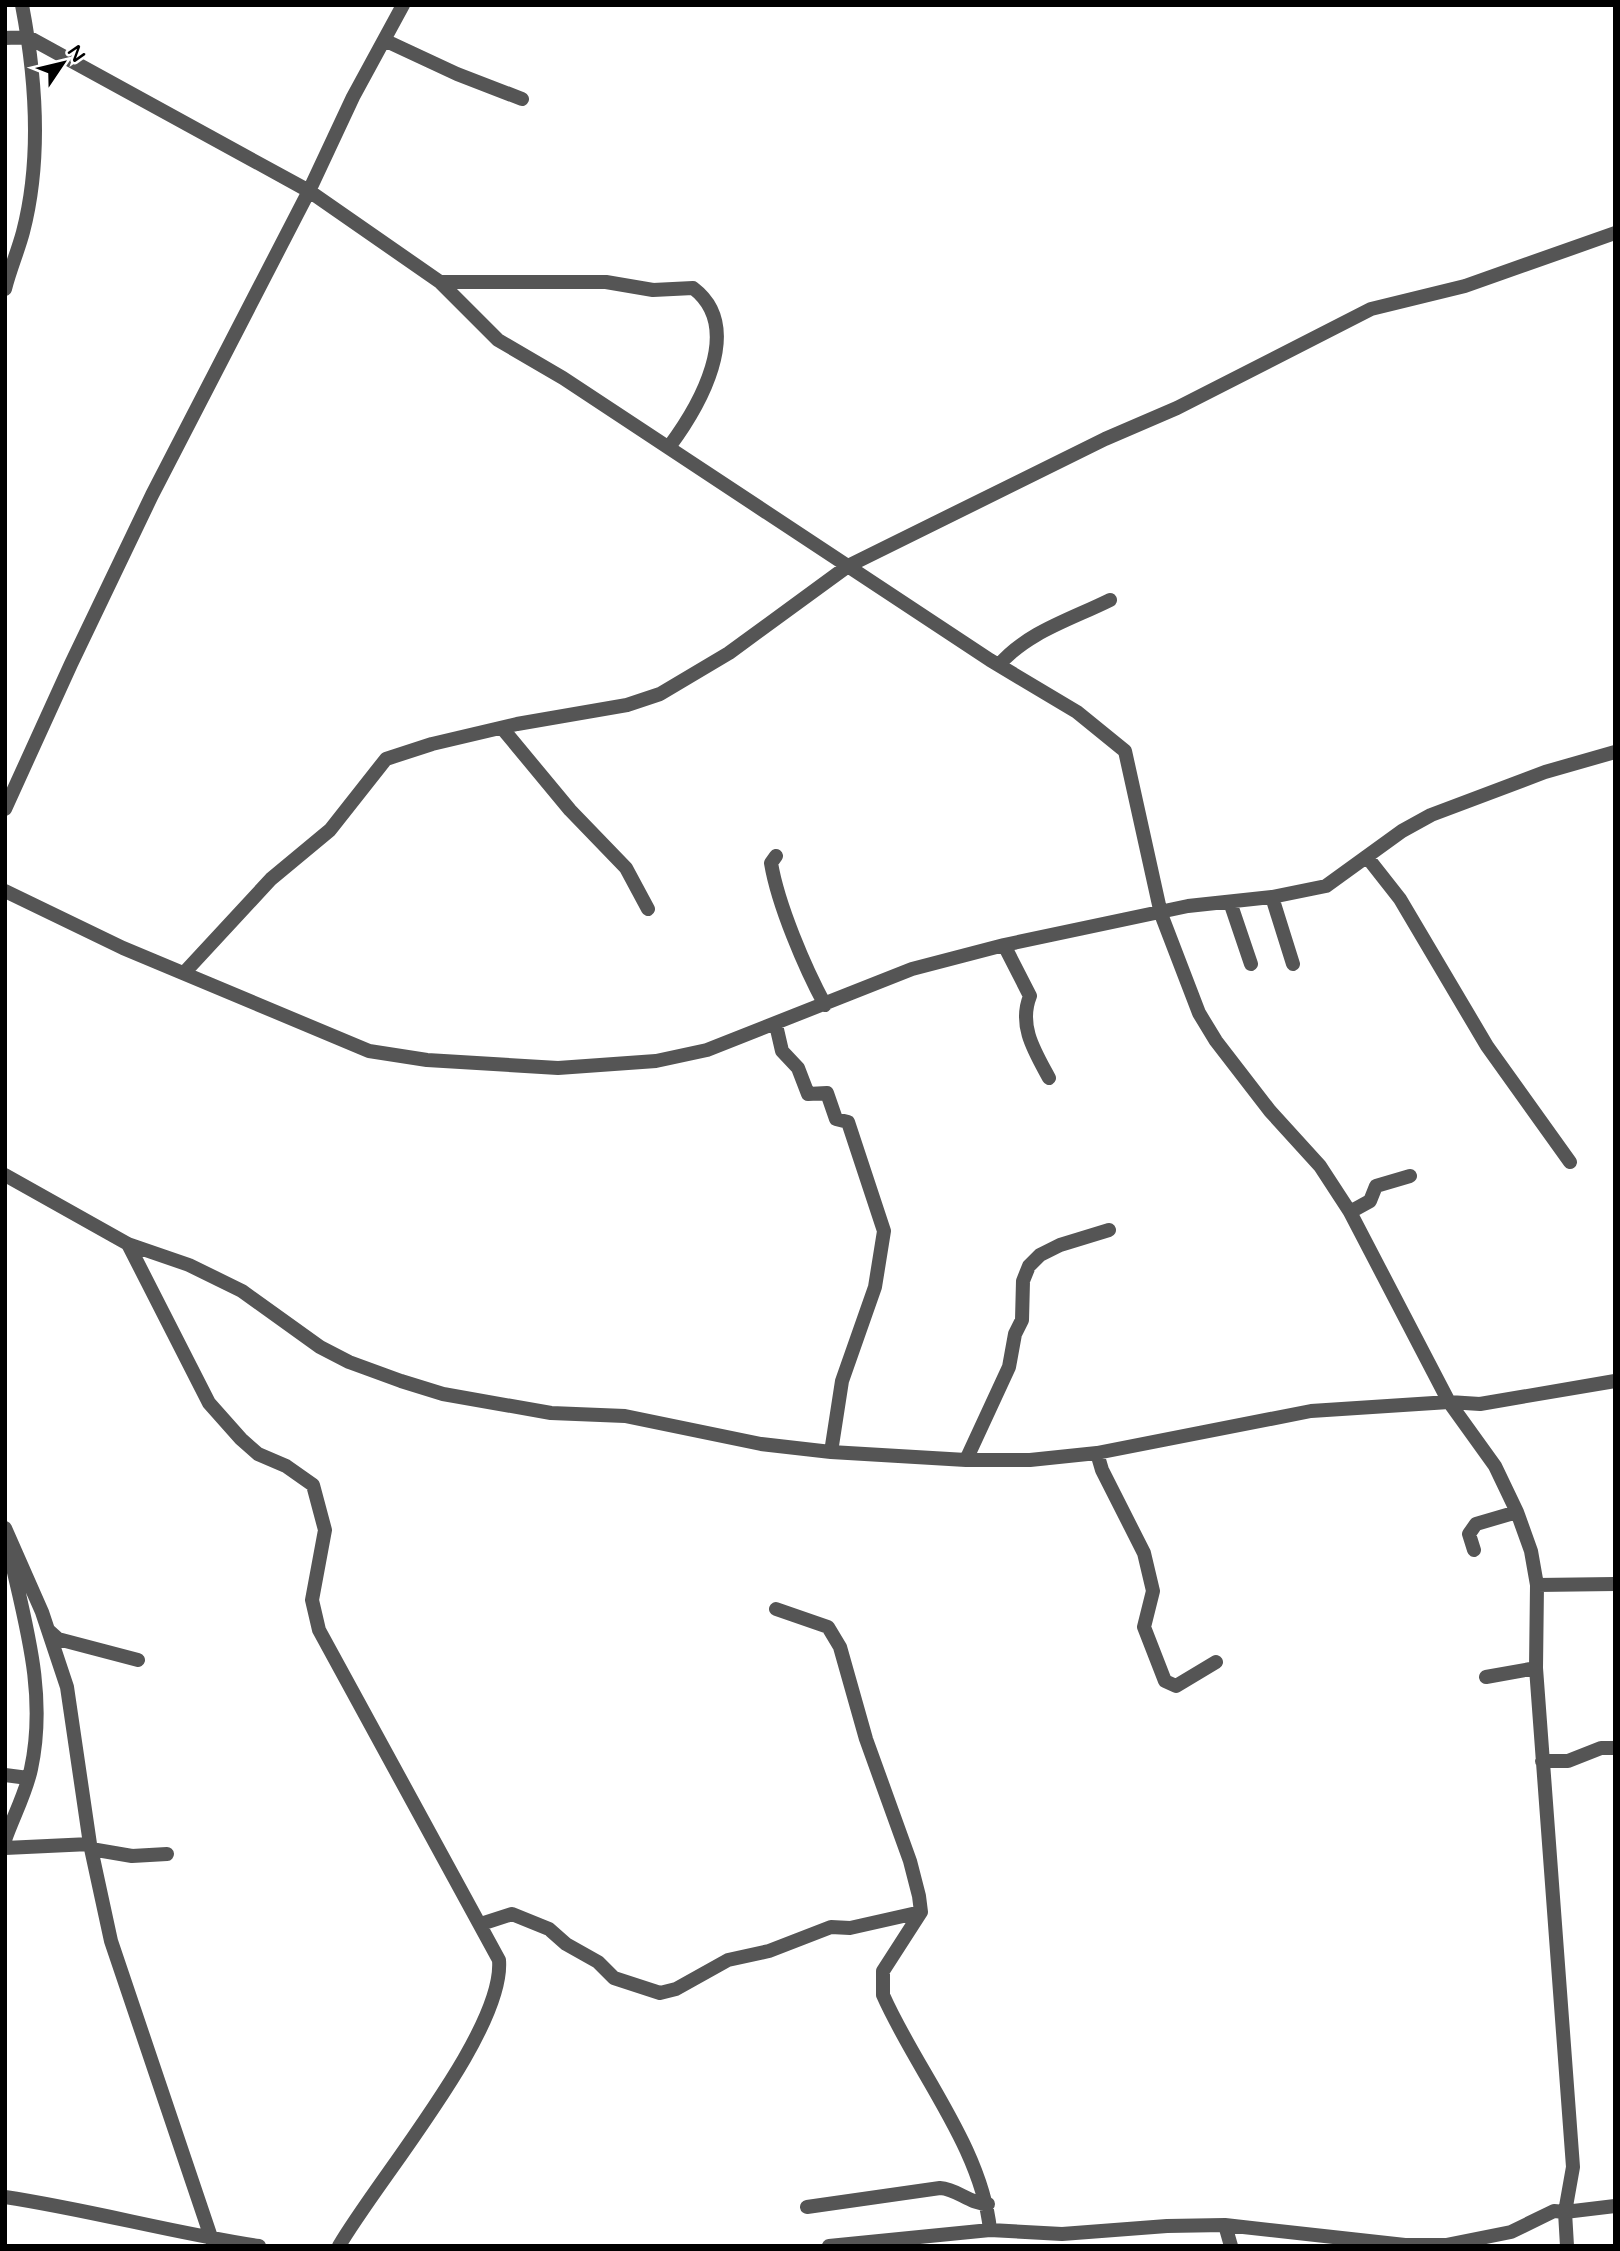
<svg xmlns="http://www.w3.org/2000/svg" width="1620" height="2251" font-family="'Varela Round',sans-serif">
	<rect width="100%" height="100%" fill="#fff"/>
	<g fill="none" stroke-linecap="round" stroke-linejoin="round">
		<path stroke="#555" stroke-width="14" d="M5,38L28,37L309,191L440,282L498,340L563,378L990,660L1077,712L1125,751L1161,914L1199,1013L1216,1041L1270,1111L1320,1166L1350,1212L1449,1402L1495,1466L1517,1512L1531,1551L1537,1585L1536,1668L1573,2167L1565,2212L1554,2211L1511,2232L1446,2245H1405L1225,2225L1167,2226L1062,2234L990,2230L829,2246
			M384,40L457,74L522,99
			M440,282H606L653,290L693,288C746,328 698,408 669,447
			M5,289C10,269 18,251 23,232C42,159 36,78 22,5
			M999,665C1027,632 1072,619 1110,600
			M502,728L570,810L626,868L648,909
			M5,809L71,664L152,495L309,191L353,97L403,5
			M776,856L771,863C778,905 805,968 825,1005
			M1367,857L1400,899L1487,1046L1570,1162
			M5,891L123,948L369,1051L427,1060L558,1068L656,1061L707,1050L912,969L1004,945L1188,906L1272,897L1326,886L1402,831L1431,815L1545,772L1615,752
			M1272,897L1293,964
			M1230,902L1251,964
			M1004,945L1030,996C1018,1026 1035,1052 1049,1078
			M184,973L271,879L330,830L386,759L432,744L517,724L627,705L660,694L729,653L848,566L1105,439L1177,408L1371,309L1465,286L1615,233
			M776,1025L782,1051L798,1068L808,1094L827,1093L836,1119L848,1122L884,1231L875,1287L842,1381L831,1452
			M5,1175L128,1244L189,1265L242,1291L320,1347L349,1362L401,1381L443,1394L551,1413L625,1416L761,1444L831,1452L966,1460H1030L1097,1453L1311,1411L1449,1402L1480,1404L1615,1381
			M1350,1212L1370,1201L1376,1186L1410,1176
			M128,1244L209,1403L241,1439L258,1454L286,1466L313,1485L325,1530L312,1600L319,1630L499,1960C505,2031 377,2180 339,2246
			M1097,1453L1102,1470L1144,1553L1153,1591L1144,1627L1165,1681L1176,1686L1216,1662
			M966,1460L1009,1367L1015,1334L1022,1320L1023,1281L1029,1266L1040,1255L1060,1245L1109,1230
			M5,1528L42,1612L67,1687L90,1844L111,1941L214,2246
			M1474,1550L1469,1534L1476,1524L1517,1512
			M1537,1585L1615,1584
			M776,1609L828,1627L840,1647L866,1739L910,1861L919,1896L921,1912L883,1971V1995C916,2070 982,2148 990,2230
			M48,1630L58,1639L138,1660
			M1486,1677L1536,1668
			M1542,1761H1568L1601,1748H1615
			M5,1775L28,1778
			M5,1840C13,1817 26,1793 31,1769C47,1695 26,1626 10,1555
			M5,1848L90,1844
			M91,1849L132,1856L167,1854
			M481,1924L512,1914L549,1929L566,1944L598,1962L614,1978L660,1993L676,1989L728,1960L769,1951L831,1927L850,1928L921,1912
			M5,2197C91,2210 173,2233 259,2246
			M807,2207L940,2188C958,2189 969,2204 988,2204
			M1225,2225L1231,2246
			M1567,2246L1565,2212L1615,2206"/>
	</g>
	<rect width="1620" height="2251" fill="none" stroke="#000000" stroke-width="14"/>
	<g transform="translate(63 63) rotate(55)" stroke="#ffffff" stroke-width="5" paint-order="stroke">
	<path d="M0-5L12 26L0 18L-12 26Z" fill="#000000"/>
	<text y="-10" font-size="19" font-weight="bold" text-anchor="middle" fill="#000000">N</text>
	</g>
</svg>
